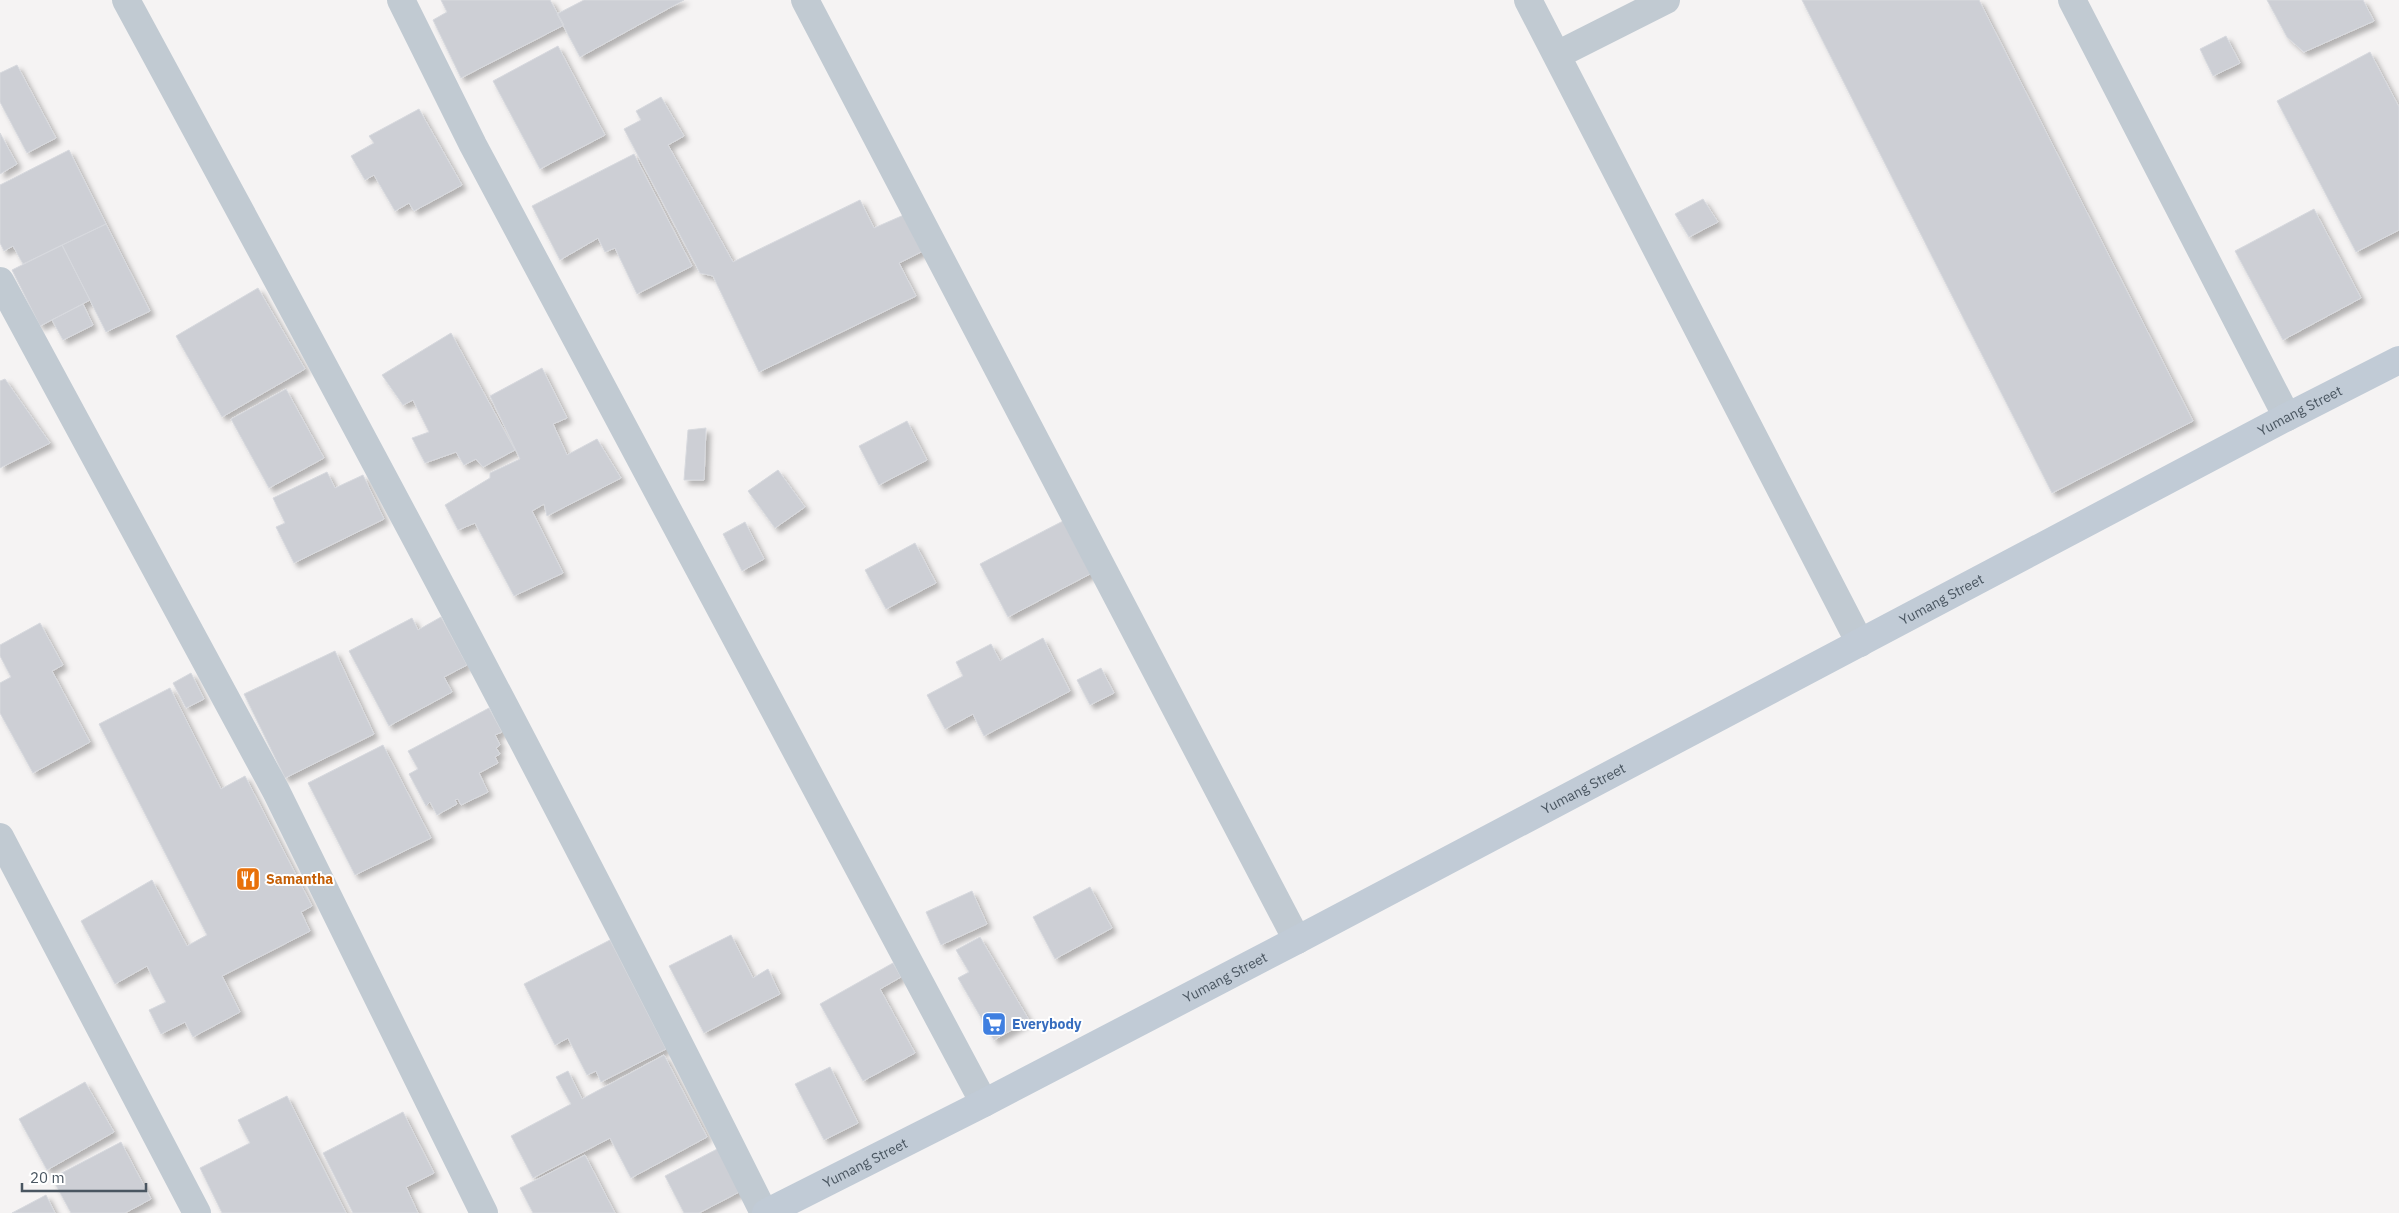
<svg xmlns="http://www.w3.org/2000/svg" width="2399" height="1213" font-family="'IBM Plex Sans',sans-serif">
	<defs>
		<filter id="shadow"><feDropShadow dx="4.5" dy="4.5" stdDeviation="2.5" flood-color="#0004"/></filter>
	</defs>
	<rect width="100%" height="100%" fill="#f5f3f3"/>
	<path fill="#cdcfd5" stroke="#d7d9de" filter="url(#shadow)" d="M441,0H550L564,25L461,78L433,20L447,12Z
		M584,0H684L580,57L557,14Z
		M1802,0H1979L2193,421L2052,493Z
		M2267,0H2363L2374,21L2304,52L2287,37Z
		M2226,36L2240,63L2213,76L2200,49Z
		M558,46L605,135L540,169L493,81Z
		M2370,52L2399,107V230L2356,252L2277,101Z
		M17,65L56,138L27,153L0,102V73Z
		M661,97L684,136L668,145L733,262L860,200L874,228L913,211L929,248L899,263L916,296L759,372L713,276L700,273L624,129L641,120L636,111Z
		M419,109L462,185L414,211L409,203L395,211L374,175L365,180L351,156L374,143L369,136Z
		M0,133L17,164L0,174Z
		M69,150L106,224L23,264L13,246L4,251L0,243V185Z
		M634,154L692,266L637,294L615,248L605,252L598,238L560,260L532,206Z
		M1703,199L1718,222L1689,237L1675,214Z
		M2314,209L2361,298L2283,340L2235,251Z
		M106,224L150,311L106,332L62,245Z
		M62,245L90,300L40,326L12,270Z
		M258,288L305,369L222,417L176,336Z
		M83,304L93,325L63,340L52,320Z
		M451,333L515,450L483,467L476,459L464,465L456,452L425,463L412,438L429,432L413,400L403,405L382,375Z
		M542,368L567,418L553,424L567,455L597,439L621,478L547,516L544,504L532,511L563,573L514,596L475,523L458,530L445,505L490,478V473L520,459L490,396Z
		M5,379L50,443L0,468V381Z
		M286,389L324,458L269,488L231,419Z
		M907,421L927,460L879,485L859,446Z
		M706,428L704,480H684L688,430Z
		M778,470L805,507L775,528L748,491Z
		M327,472L335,488L363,475L384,519L294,563L276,527L285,523L273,498Z
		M1065,520L1092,573L1008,617L980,564Z
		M745,522L764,559L742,571L723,534Z
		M915,543L936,583L886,609L865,570Z
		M441,617L467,665L444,677L452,692L389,726L349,651L412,618L418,630Z
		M40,623L63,665L52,671L90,742L33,773L0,713V683L11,677L0,656V645Z
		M1043,638L1070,691L984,736L973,714L945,729L927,695L963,676L956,662L991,644L1000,661Z
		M335,651L374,734L285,778L244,694Z
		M1101,668L1114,693L1090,705L1077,680Z
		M191,673L204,699L186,708L173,683Z
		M170,688L221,789L245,776L312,906L301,912L310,931L222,976L240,1012L193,1037L185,1022L161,1034L149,1010L166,1002L147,966L115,984L81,921L152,880L187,946L207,935L99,724Z
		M489,708L502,732L495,735L500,745L496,748L500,754L495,757L498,763L479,773L488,792L461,805L458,799L455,800L457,804L437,815L430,802L426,806L409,774L418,769L408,751Z
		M383,745L431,838L355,875L308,783Z
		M1090,887L1112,928L1055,959L1033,917Z
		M972,891L987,924L941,945L926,912Z
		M731,935L753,978L768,969L780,994L704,1033L669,966Z
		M980,937L1029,1020L994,1040L958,978L969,972L956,950Z
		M610,940L666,1049L601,1082L596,1071L587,1075L568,1038L555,1045L524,984Z
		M893,963L901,977L880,989L915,1053L863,1081L820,1004Z
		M664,1055L707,1137L631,1178L610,1138L533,1178L511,1136L571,1104L556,1077L568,1071L582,1099Z
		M830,1067L858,1123L824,1140L795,1084Z
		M85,1082L114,1132L47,1170L19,1119Z
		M287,1096L346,1213H222L200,1168L250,1143L238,1120Z
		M403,1112L434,1173L406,1187L418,1213H353L323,1153Z
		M121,1142L151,1199L125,1213H71L52,1178Z
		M723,1146L745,1189L699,1213H684L665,1176Z
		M585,1155L615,1213H533L520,1188Z
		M46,1195L55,1213H12Z"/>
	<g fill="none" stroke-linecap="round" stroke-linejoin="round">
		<path stroke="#c1cad2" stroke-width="28" d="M126,0C344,402 561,804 764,1213
			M401,0L473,145L984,1103
			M805,0L1297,940
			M1528,0L1860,643
			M2072,0L2287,417
			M1557,55L1666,0
			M0,281L276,791L484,1213
			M0,837L197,1213"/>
		<path stroke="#c1cbd6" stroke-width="28" id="s1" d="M766,1213L984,1103L1297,940L2287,417L2399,360"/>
	</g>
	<defs>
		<symbol id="restaurant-square" viewBox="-11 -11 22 22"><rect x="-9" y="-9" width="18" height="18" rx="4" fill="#e8710a" stroke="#fff"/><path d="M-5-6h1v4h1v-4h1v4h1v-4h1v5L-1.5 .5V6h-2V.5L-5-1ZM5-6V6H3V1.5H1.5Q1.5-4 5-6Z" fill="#fff"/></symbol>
		<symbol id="supermarket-square" viewBox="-11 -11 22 22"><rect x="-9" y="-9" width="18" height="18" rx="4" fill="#3f7fe0" stroke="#fff"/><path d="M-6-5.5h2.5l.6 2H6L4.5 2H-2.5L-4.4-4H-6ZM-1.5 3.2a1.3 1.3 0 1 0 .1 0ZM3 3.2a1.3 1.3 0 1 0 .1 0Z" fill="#fff"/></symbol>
	</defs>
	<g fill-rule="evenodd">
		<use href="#restaurant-square" x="234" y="865" width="28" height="28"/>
		<use href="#supermarket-square" x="980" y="1010" width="28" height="28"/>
	</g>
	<g text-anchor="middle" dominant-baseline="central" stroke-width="4" stroke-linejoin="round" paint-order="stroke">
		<g font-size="14" fill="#4a5661" stroke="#fff">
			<text stroke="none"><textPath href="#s1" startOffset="1731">Yumang Street</textPath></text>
			<text stroke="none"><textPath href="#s1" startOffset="1326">Yumang Street</textPath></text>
			<text stroke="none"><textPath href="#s1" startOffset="921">Yumang Street</textPath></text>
			<text stroke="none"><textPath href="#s1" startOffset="516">Yumang Street</textPath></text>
			<text stroke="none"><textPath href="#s1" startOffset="111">Yumang Street</textPath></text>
		</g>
		<g font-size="14" font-weight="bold" fill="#c56008" stroke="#fff" text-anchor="start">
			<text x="266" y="879">Samantha</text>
		</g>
		<g font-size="14" font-weight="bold" fill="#366cbe" stroke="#fff" text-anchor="start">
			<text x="1012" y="1024">Everybody</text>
		</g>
	</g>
	<path d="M22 1183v8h124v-8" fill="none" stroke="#4a5661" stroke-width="2.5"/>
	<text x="30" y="1183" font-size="15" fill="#4a5661" stroke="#ffffff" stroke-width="4" paint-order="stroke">20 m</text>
</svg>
